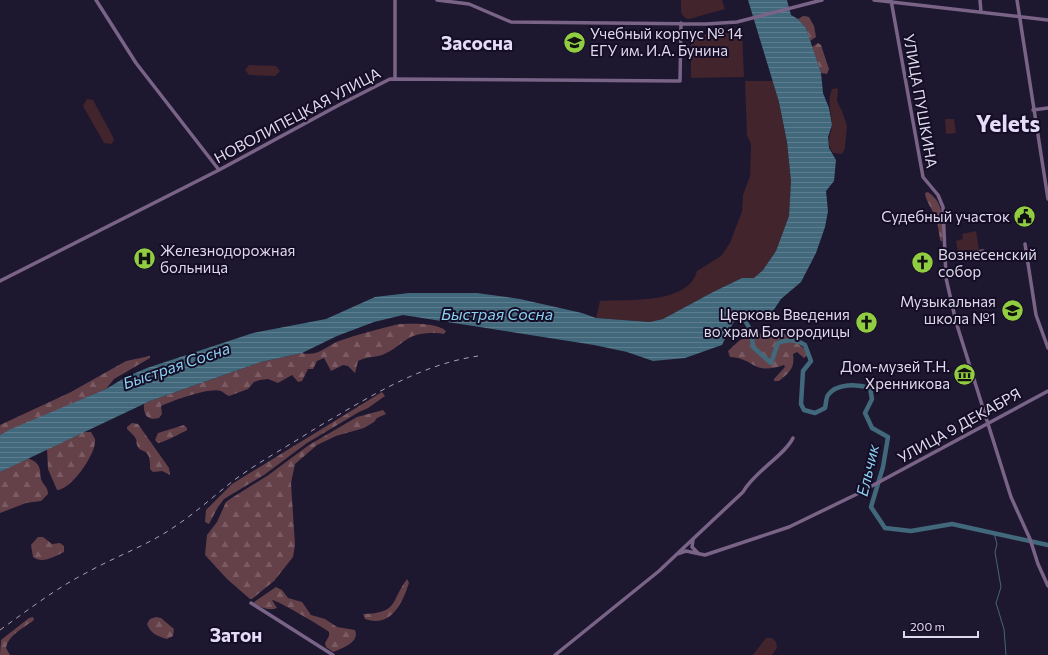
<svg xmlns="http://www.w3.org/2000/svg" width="1048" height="655" font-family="Commissioner,sans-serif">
	<defs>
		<pattern id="forest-firs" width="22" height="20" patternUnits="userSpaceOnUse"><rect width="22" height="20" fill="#644049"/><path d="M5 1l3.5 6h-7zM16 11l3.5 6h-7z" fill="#7a5b63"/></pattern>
		<pattern id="water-rules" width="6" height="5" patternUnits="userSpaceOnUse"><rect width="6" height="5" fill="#42687b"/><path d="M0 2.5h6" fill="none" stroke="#5d7d8e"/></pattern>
	</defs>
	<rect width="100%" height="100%" fill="#1e1730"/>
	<path fill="#41242c" d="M681,0H722L725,9L689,19C679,17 681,8 681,0Z
		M742,32L744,77L691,78V35Z
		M249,65L276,66L280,71L275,76L249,75L245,70Z
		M745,81H773L779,102L787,142L791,181L789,216L776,251L763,270L754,278H742L713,292L663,319L650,322L596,318L600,301C628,299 688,305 697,271L721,256L730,243L742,211L743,195L750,176L751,144L747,135Z
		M837,88L838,90L837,101L842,111L847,126L845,148L842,154L833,153C824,140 832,136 832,124C831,111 827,102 832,89Z
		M87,99L93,100L113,137L114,141L111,144L104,143L83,106Z
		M945,119H954L956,133L946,134Z
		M976,231L979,250L959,254L977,250L958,252L956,241L963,239L962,234Z
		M766,638H772L776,642L777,648L772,655H753Z"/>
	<path fill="url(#forest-firs)" d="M803,16L809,17L814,26L816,37L810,41L806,28L798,19Z
		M818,43L821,45L829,69L827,74L821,73L812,47Z
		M928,192C945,203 944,224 942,242L940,240C939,232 938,224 935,217C932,208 926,202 925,193Z
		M399,324C413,324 435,322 446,331L444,334C435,332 419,333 411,337C400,343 393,351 382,355C372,358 368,356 358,361L355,373L348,366L343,365L331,371L324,358L317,361L313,369H308L302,381L298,382L292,375L278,383L268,379L260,380L254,382L248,389L229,396C226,395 223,392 221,391C210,387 172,401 161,406L162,414L159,418C148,421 143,415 144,404L150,401L261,362L302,353C318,357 326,346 339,341C359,334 379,329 399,324Z
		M769,331L783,333L789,336L806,350L807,355L804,358L797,352L793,354C795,368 790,372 779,381H774V379L785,367L784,365C752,376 755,358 730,357L728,351L740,340Z
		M150,356V358L114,379L106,389L0,435V425L71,392L126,361Z
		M382,392L385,396L368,408L359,412L307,443L264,475L224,499L218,507L209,524L205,522L206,510L232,484Z
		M383,410L386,414L377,418L374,422L364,428L336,436L317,445L295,464L291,483L295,545L293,557L274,581L252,599H250L227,579L205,555L207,535L217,522L226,502L230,499L267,476L309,445L357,417Z
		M132,423L138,424L169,468L170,475L162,471L153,472L150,469C151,445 140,455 137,445C136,443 137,441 136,439C134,435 130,432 127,429V427Z
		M184,425L187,428V430C182,433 162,443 158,443L155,440L158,433Z
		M84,432H91L95,439C97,453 71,490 57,490L48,469L47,449Z
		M27,458C46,464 37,474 43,483C46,487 48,489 48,494L41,501L26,503L0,513V472Z
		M38,537H43L52,544L60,543L64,546V552C54,557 42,564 33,557L31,545Z
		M407,579L409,583C402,604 391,628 365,619L363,614C399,613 390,602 407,579Z
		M276,587L282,590L288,598L302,602L311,615L325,619L337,627L355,630C360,642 343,648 333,652L326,647L325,643L329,636V632C323,627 277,600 272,600L277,608C269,611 263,608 255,604L254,602Z
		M33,617L34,620C24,628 9,634 6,648L10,655H0L1,640L29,618Z
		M156,617L161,618L174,629L173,636L167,639C157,636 151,634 147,624L150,619Z"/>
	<path fill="url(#water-rules)" d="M748,0H787L791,15L798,19L806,28L821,73L823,93L829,108L832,125L828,137L829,148L836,160L834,181L826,191L828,211L825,227L816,253L801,282L781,299L773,311L765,313L755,312L742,315L733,323L722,345L685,358L653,361L627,352L594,345L403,315L374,322L337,336L302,353L261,362L150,401L0,472V435L11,429L106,389L126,377L147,368L253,333L326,319L375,297L409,293H477L520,299L582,313L596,318L650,322L663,319L713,292L742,278H754L763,270L776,251L789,216L791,181L787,142L779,102Z"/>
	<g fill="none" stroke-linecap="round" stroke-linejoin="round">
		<path stroke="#42687b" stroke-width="1" d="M994,533L997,544L995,552L1001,587L996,603L1004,629L1006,655"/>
		<path stroke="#42687b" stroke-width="4.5" d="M739,310L751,331L753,347L771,363L778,343C789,339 795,339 805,345L811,361L803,371L801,404L804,410L815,413L825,408C826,404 826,398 828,395C837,383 857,384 870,388L872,399L865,413L872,428L888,437L883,467L871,507L885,528L911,531L952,524L1048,545"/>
		<path stroke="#796387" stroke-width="3.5" d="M96,0L136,63L219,170
			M437,0L469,4L511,22L706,24L737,22L822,0
			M874,0L1048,20
			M891,0L923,177L938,195L943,207L946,278L956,322L1011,497L1030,539L1038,564L1048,586
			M980,0L981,12
			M1017,0L1048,199
			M395,79V0
			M1033,110L1048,108
			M1025,244L1036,315L1048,348
			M946,258L983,251
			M0,281L219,170L339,105L390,79L680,81L681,23
			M693,540L692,547L698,553
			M678,553L743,492C754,472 785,455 793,438
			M251,603L333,655
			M555,655L659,571L677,554L686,551L705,555L789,527L855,495L1048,391"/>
		<path stroke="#a6a1b4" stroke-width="1" stroke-dasharray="5 5" stroke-linecap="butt" d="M0,630C28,610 55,589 86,573C116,556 149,545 177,525C198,511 217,493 237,478C262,460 290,445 316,428C368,398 418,365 478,356"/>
	</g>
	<defs>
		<symbol id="university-disc" viewBox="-11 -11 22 22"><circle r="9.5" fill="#91cd40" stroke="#150d26"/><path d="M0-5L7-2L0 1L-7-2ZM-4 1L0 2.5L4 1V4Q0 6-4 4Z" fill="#111"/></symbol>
		<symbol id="civic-disc" viewBox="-11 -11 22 22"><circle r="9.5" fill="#91cd40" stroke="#150d26"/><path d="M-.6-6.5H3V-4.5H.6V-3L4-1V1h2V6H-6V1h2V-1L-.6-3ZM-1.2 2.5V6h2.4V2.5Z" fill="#111"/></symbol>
		<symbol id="hospital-disc" viewBox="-11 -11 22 22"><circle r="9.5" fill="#91cd40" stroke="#150d26"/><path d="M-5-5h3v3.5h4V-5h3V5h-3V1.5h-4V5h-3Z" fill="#111"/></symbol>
		<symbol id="church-disc" viewBox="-11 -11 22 22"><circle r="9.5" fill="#91cd40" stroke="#150d26"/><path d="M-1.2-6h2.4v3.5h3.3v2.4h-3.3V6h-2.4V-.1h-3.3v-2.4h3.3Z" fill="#111"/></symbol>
		<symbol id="museum-disc" viewBox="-11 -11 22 22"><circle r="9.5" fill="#91cd40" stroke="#150d26"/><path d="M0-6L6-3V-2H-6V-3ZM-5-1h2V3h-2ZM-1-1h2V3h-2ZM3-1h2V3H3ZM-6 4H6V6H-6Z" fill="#111"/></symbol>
	</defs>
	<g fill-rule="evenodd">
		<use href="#university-disc" x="562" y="30" width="25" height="25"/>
		<use href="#civic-disc" x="1012" y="204" width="25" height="25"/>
		<use href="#hospital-disc" x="132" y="246" width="25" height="25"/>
		<use href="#church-disc" x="910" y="250" width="25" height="25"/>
		<use href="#university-disc" x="1000" y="298" width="25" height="25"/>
		<use href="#church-disc" x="854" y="310" width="25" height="25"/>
		<use href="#museum-disc" x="952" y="362" width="25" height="25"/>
	</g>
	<g text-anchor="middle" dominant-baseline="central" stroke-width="4" stroke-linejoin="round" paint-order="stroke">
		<g font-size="15" fill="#dedaeb" stroke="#150d26" text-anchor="end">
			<text x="590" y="33" text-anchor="start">Учебный корпус № 14<tspan x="590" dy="17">ЕГУ им. И.А. Бунина</tspan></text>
			<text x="1010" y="216">Судебный участок</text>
			<text x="160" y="250" text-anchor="start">Железнодорожная<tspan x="160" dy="17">больница</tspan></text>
			<text x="938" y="254" text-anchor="start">Вознесенский<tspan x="938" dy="17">собор</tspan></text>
			<text x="996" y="301">Музыкальная<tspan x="996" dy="17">школа №1</tspan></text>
			<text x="850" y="314">Церковь Введения<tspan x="850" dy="17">во храм Богородицы</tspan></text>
			<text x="950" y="366">Дом-музей Т.Н.<tspan x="950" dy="17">Хренникова</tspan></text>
		</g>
		<g font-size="15" fill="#dedaeb" stroke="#150d26">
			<text transform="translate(921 101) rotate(80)">УЛИЦА ПУШКИНА</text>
			<text transform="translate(297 115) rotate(-28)">НОВОЛИПЕЦКАЯ УЛИЦА</text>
			<text transform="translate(959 425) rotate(-29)">УЛИЦА 9 ДЕКАБРЯ</text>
		</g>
		<g font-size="16" font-style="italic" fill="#8cd0f0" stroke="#150d26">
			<text x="497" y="313">Быстрая Сосна</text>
			<text transform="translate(176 365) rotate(-19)">Быстрая Сосна</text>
			<text transform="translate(867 470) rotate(-77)">Ельчик</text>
		</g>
		<g font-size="19" font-weight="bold" fill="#e4ddf9" stroke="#150d26">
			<text x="477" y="42">Засосна</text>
			<text x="236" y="634">Затон</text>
		</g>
		<g font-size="23" font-weight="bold" fill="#e4ddf9" stroke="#150d26">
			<text x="1008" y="123">Yelets</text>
		</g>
	</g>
	<path d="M904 631v6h74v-6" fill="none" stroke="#dedaeb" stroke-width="2"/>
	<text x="910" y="631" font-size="12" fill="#dedaeb" stroke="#150d26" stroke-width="3" paint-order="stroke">200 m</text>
</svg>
